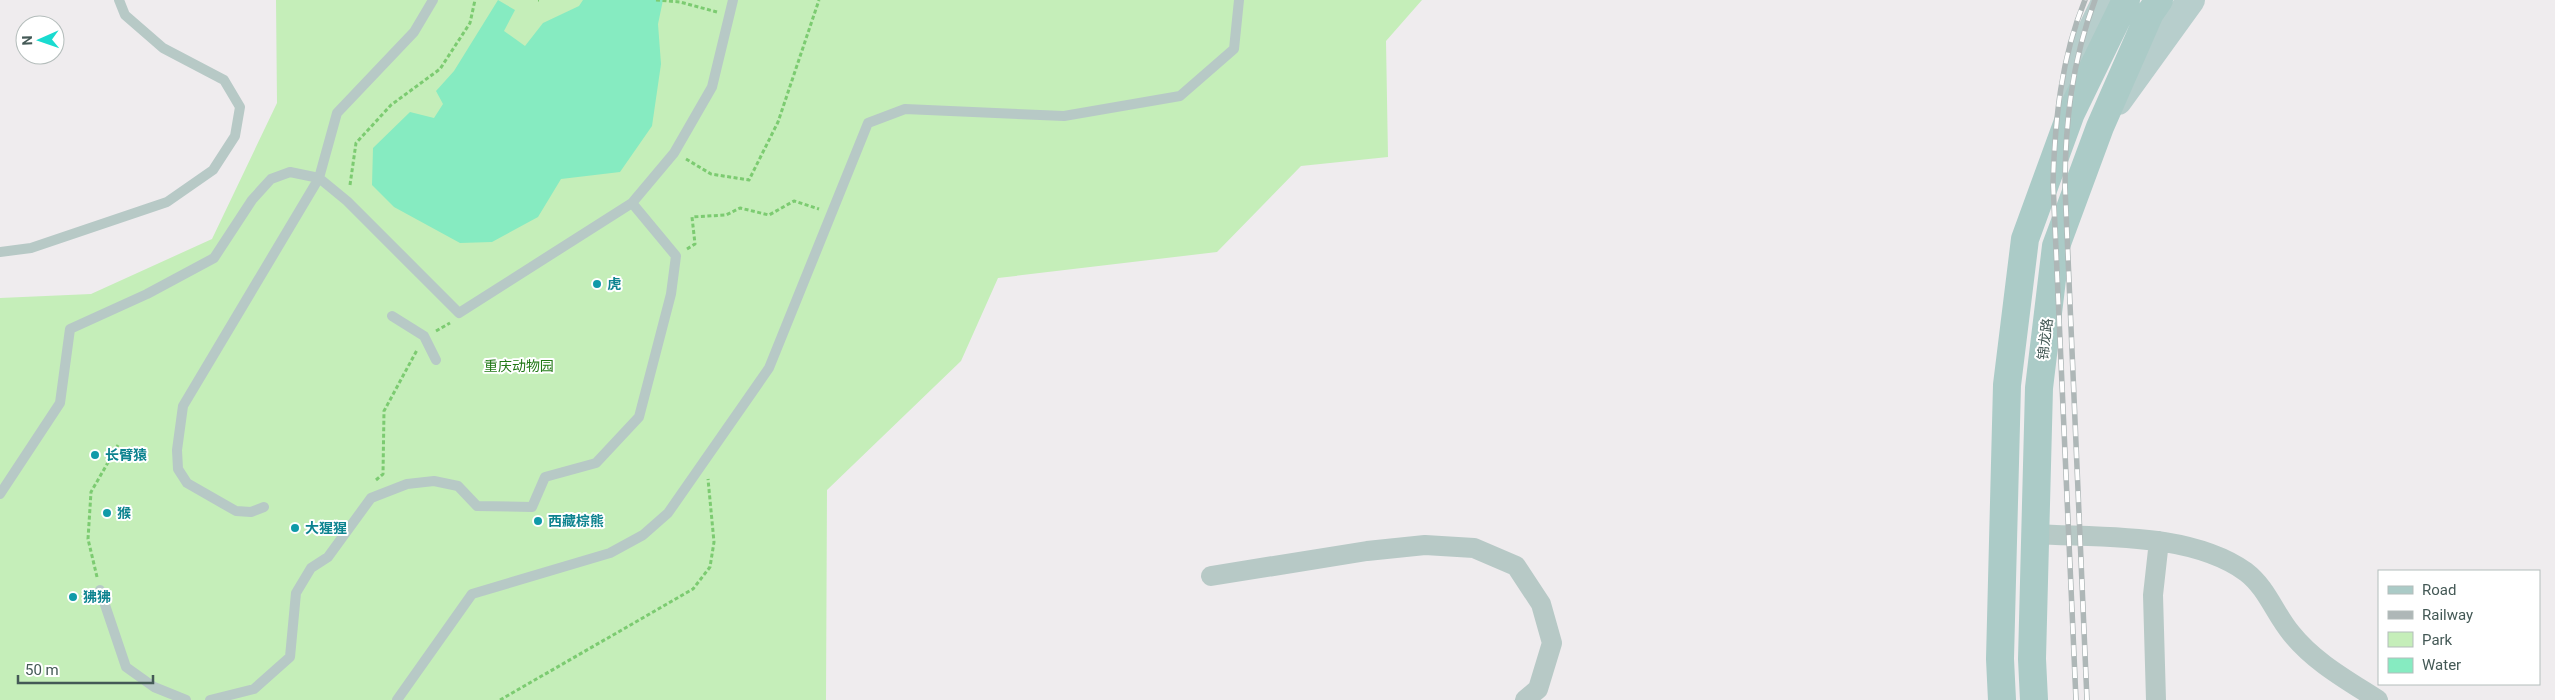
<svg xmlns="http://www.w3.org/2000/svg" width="2555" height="700" font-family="Roboto,'Noto Sans SC',sans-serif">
	<rect width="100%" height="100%" fill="#efecee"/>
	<path fill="#c5eeb9" d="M276,0H1422L1386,41L1388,157L1301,166L1217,252L998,278L961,361L827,490L826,700H0V298L91,294L212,239L277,103Z"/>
	<path fill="#86ebc1" d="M498,0L515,10L504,31L525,46L543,23L579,6L583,0H663L658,24L661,64L652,126L620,172L561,179L538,217L492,242L460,243L394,207L372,185L373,148L410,112L434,118L443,104L436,91L454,71Z"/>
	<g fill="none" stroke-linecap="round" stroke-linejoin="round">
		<path stroke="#7ccb71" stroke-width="3" stroke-dasharray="4 2.5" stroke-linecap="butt" d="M538,0H539
			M656,0L680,2L717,12
			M686,159L711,174L749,180L778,122L819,0
			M350,185L356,143L391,105L440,69L470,23L475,0
			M687,249L695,244L692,217L726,215L740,208L769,215L794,201L819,209
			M436,331L450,323
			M376,480L383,474L384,411L417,350
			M97,577L88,539L91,492L118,445
			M500,700L693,589L710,567L714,542L708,479"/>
		<path stroke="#b7c9c6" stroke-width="10" d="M0,252L31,248L167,202L213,170L235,136L240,107L224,80L163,48L125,15L119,0
			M392,316L424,336L436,360
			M0,494L60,403L70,329L147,294L214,258L252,200L271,179L290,172L319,178L347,201L459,313L632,203L674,153L712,87L733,0
			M264,507L251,512L236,511L187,483L178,469L177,450L183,406L319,178L337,113L414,32L433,0
			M100,590L126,667L154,687L186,700
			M210,700L254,689L290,657L296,593L311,568L328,557L371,498L407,484L434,481L458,486L477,506L532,507L545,477L596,463L639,417L671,294L676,256L632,203
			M397,700L472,594L610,553L643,535L668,513L769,368L868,123L905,109L1064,116L1180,96L1234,49L1239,0"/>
		<path stroke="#b7c9c6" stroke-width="20" d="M2035,534C2101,538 2190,532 2246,572C2267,588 2275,614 2291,633C2314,662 2347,680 2378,700
			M1211,576L1367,551L1425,545L1474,548L1516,566L1541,604L1552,643L1538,689L1525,700
			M2156,700L2153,595L2159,541"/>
		<path stroke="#b7cecc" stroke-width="28" d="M2073,100L2082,50L2106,0
			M2118,101L2191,0"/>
		<path stroke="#abcbc7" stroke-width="28" d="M2002,700L2000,659L2007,385L2025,239L2071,113L2126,0
			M2034,700L2032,659L2039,388L2056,246L2100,127L2150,13L2159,0"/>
		<defs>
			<path id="rail" d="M2076,700L2053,182C2055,120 2061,58 2085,0
				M2087,700L2065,187C2065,122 2072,61 2095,0"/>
		</defs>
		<use href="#rail" stroke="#aeb7b7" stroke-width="5.5"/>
		<use href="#rail" stroke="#fff" stroke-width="4" stroke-dasharray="11" stroke-linecap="butt"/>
	</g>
	<g fill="#0f9aa8" stroke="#fff" stroke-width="2">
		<circle cx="597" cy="284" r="5"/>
		<circle cx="95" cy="455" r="5"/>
		<circle cx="107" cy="513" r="5"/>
		<circle cx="538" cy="521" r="5"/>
		<circle cx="295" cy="528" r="5"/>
		<circle cx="73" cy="597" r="5"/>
	</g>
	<g text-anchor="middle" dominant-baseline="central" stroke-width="4" stroke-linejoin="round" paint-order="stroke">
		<g font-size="14" font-weight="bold" fill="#0d838f" stroke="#fff" text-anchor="start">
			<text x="607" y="284">虎</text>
			<text x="105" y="455">长臂猿</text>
			<text x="117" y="513">猴</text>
			<text x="548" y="521">西藏棕熊</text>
			<text x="305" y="528">大猩猩</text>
			<text x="83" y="597">狒狒</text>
		</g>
		<g font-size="14" fill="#445956" stroke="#fff">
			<text transform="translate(2045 339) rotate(-83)">锦龙路</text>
		</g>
		<g font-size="14" fill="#227917" stroke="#fff">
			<text x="519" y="366">重庆动物园</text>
		</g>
	</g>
	<rect x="2378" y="570" width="162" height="115" fill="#ffffff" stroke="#b4bdbb"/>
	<rect x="2388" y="586" width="25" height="8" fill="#abcbc7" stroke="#b4bdbb"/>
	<text x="2422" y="595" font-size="15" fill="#445956">Road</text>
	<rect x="2388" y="611" width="25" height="8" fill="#aeb7b7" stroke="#b4bdbb"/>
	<text x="2422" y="620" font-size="15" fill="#445956">Railway</text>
	<rect x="2388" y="632" width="25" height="15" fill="#c5eeb9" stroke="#b4bdbb"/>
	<text x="2422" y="645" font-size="15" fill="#445956">Park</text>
	<rect x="2388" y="658" width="25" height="15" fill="#86ebc1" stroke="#b4bdbb"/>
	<text x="2422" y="670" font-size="15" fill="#445956">Water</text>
	<g transform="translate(40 40) rotate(268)"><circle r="24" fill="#ffffff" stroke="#b4bdbb"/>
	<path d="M0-4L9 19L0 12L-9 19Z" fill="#19dbd0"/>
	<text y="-8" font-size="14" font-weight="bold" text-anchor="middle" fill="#445956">N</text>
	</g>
	<path d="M18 675v8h135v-8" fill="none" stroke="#445956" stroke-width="2.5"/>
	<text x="25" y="675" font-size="15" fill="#445956" stroke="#ffffff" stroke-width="4" paint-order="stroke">50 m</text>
</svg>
